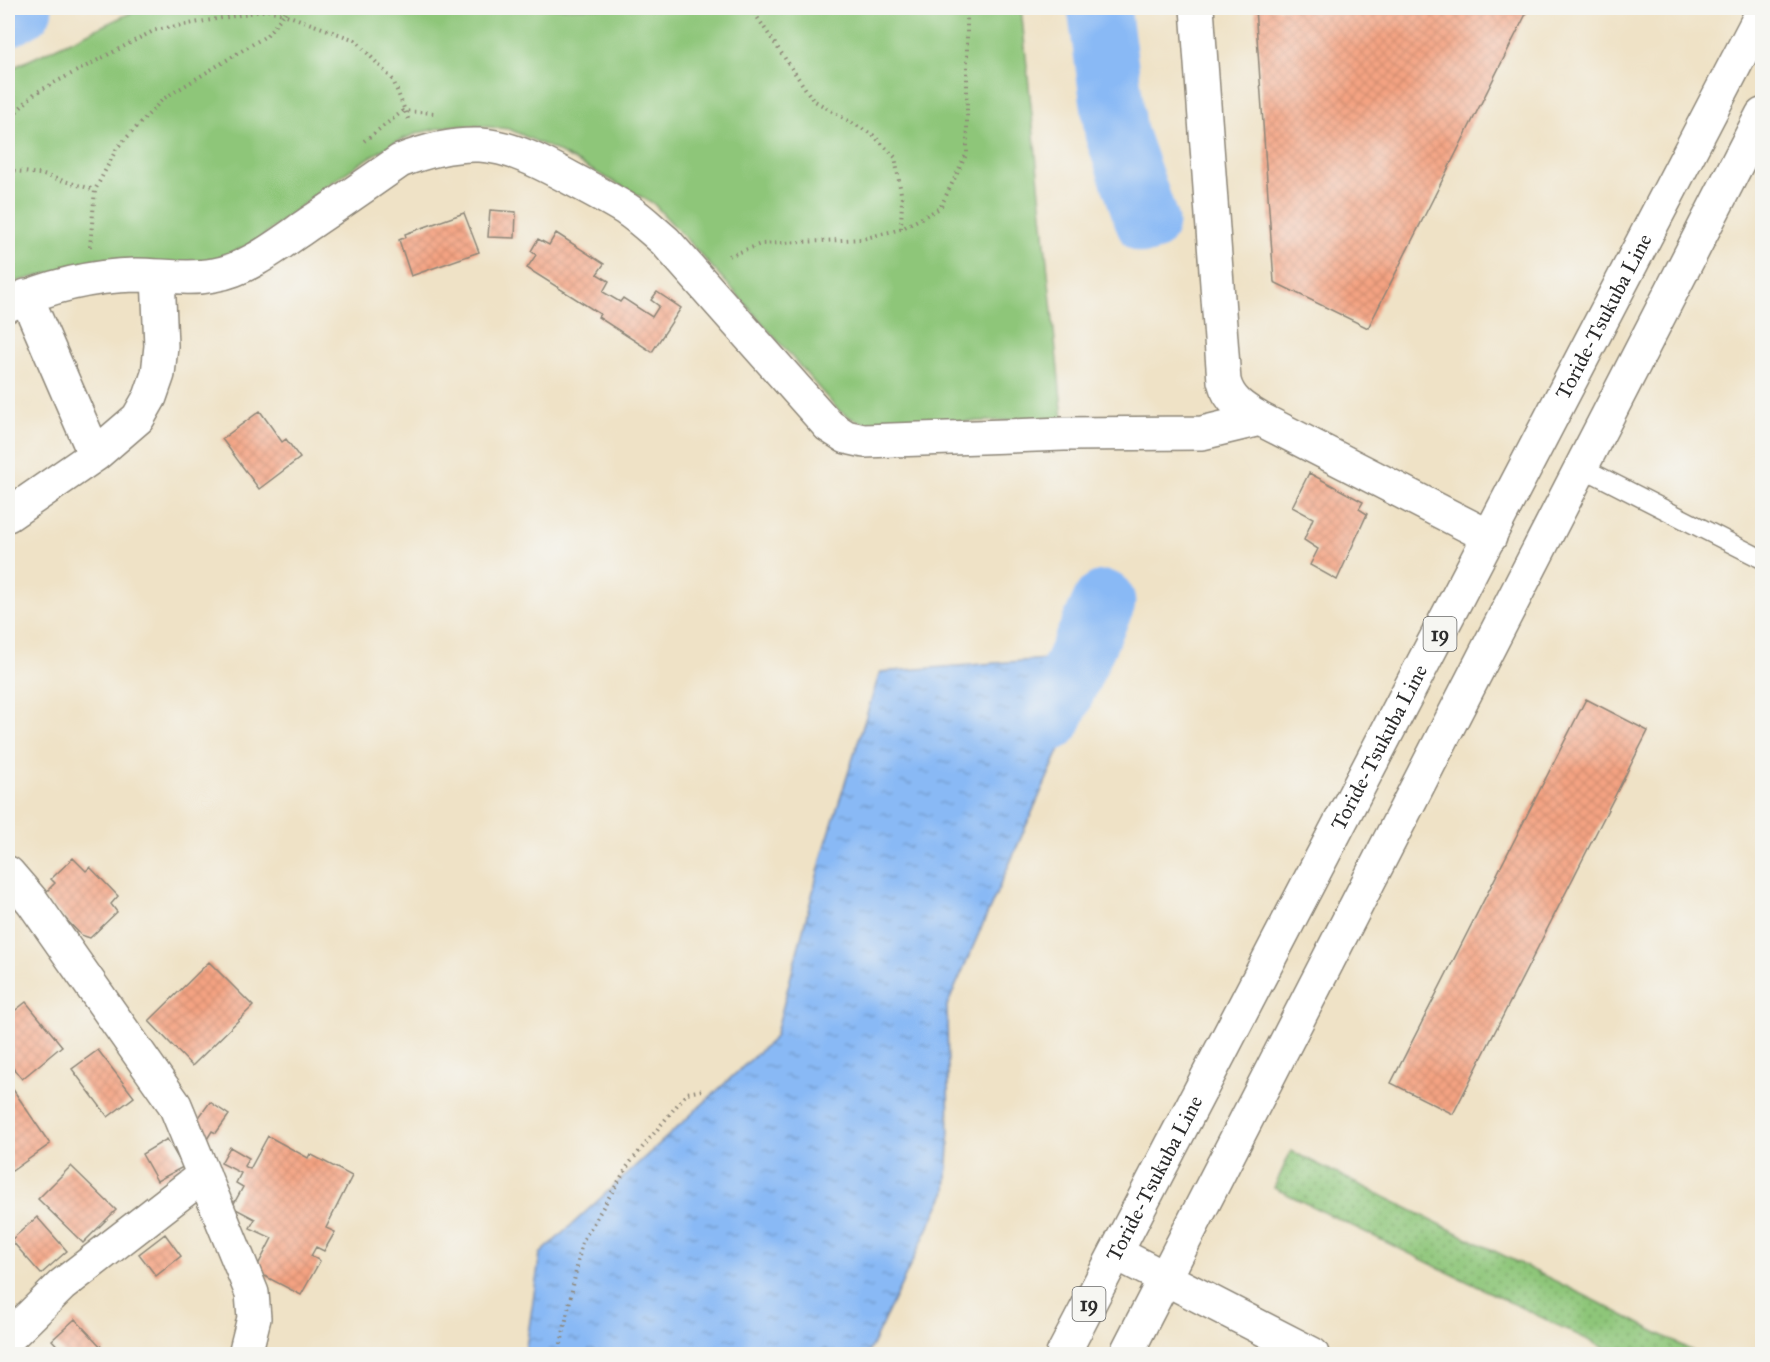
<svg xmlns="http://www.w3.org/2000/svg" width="1770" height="1362" font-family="'IM FELL Great Primer',serif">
	<defs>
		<pattern id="grass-dots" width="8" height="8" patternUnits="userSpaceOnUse" patternTransform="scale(1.5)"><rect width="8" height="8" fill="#8ec679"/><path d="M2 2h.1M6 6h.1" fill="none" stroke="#74a163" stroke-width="1.8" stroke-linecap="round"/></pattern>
		<pattern id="water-ripples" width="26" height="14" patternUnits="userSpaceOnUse" patternTransform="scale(1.5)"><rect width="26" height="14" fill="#89b9f5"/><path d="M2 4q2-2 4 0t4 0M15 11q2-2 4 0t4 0" fill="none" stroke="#7097c7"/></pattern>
		<pattern id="building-cross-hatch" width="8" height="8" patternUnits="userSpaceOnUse" patternTransform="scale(1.5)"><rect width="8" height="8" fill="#f4a382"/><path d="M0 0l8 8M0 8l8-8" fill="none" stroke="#d18c70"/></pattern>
	</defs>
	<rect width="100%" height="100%" fill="#f6f6f2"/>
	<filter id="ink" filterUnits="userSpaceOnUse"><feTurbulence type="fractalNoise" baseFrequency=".0167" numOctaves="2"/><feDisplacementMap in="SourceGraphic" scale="12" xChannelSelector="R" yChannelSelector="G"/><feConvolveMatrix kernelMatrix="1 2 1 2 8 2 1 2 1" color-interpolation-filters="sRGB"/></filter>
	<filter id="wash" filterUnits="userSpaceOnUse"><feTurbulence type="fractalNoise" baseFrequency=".008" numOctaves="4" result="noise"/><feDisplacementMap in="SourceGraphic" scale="24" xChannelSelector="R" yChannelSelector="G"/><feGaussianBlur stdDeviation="1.35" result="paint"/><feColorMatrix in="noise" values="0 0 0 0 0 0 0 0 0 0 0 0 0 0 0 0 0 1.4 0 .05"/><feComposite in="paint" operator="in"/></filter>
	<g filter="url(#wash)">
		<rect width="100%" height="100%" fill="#efe2c6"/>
		<path fill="url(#grass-dots)" stroke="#5c7852" stroke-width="1.5" d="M1291,1151L1598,1302L1698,1354H1617L1274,1188Z"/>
		<path fill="#8ec679" stroke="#5c7852" stroke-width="1.5" d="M141,8H1021L1063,419L867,424L851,418L838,410L735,292L653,203L557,151L509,129L479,126H449L418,133L394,143L359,164L321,190L257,241L231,253L206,262L76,267L15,282L8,286V70Z"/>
		<path fill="url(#water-ripples)" stroke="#5a7290" stroke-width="1.5" d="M1117,626L1070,726L947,1006L949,1147L946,1191L868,1354H525L540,1254L775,1037L823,853L880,672L1048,659Z"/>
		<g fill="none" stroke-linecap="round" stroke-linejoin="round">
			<path stroke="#89b9f5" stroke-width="63" d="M1099,8L1116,133L1147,222
				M8,15L21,8
				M1050,720L1104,602"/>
		</g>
		<g id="blocks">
			<path fill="url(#building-cross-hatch)" d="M1255,8H1529L1368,328L1274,282Z
				M490,210L516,212L515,238L488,237Z
				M464,213L479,252L411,276L399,240L406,237L405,234Z
				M556,233L604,264L597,274L609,281L603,292L620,302L623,298L652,317L659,306L651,300L657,292L681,308L652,352L598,317L600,314L527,268L536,255L531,251L538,239L549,245Z
				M260,411L282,442L286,439L300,458L259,489L222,439Z
				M1309,473L1363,502L1359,509L1367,514L1337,580L1310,565L1318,549L1304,540L1313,518L1292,507Z
				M1586,699L1648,731L1453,1114L1391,1083Z
				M73,858L86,871L90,867L118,896L111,904L117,912L90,938L81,935L43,895L55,883L51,879Z
				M209,962L253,1006L192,1066L149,1021Z
				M26,1002L62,1046L22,1079L8,1062V1016Z
				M98,1050L134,1097L108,1117L72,1069Z
				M12,1088L50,1144L12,1171L8,1164V1091Z
				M210,1102L229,1115L216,1133L212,1131L204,1144L197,1126L200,1122L197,1120Z
				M268,1136L308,1158L310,1154L352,1176L326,1228L335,1232L324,1251L316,1247L311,1256L320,1261L301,1295L255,1271L272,1238L250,1228L255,1219L232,1207L243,1187L236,1183L241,1173L221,1163L230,1147L249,1158L244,1166L250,1169Z
				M167,1139L183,1167L157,1181L142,1154Z
				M71,1166L116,1210L83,1243L38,1199Z
				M37,1217L67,1251L41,1274L11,1240Z
				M165,1234L181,1256L156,1276L139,1254Z
				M75,1319L105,1351L101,1354H65L52,1340Z"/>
		</g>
	</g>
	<g filter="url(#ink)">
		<use href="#blocks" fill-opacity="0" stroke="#8d8678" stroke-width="1.5"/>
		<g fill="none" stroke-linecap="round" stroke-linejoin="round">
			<defs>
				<path id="lane" d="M1583,468L1762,559"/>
				<path id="street" d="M1197,8L1224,381C1229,401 1243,409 1260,419L1490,537
					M8,305C47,287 92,276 136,275C161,275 188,280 214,275C248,270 282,242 310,223C340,203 370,182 400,161C425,151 453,144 480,145C512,147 542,163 570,178C589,188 608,198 626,209C640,218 652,230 665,241L829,426L846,437L864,441L1064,434L1202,433L1260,419
					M95,455L138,418L150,397L158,374L161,346L158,276
					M8,515L95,455L26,296
					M8,873L32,901L175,1105L252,1293L254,1318L245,1354
					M8,1338L62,1285L204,1175"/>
				<path id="secondary" d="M1116,1253L1312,1354"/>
				<g id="primary">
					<path id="s1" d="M1063,1354L1762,13"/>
					<path d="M1126,1354L1762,115"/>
				</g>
			</defs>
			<use href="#lane" stroke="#8d8678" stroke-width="21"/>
			<use href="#street" stroke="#8d8678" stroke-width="36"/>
			<use href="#secondary" stroke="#8d8678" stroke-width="36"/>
			<use href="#primary" stroke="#8d8678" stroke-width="36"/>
			<path stroke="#8d8678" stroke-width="4" stroke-dasharray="1.5 4.5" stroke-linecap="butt" d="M751,8L813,100L873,135L895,157L902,199L901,228
				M8,120L35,93L155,30L267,10L284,14L288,8
				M364,141L403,111L434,113
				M8,170L40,174L95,190
				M90,247L95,190L117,148L163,99L266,36L284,14L355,40L393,80L409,121
				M729,256L761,244L862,239L901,229L940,208L967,153V8
				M555,1354L560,1349L582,1242L629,1164L687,1093L704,1090"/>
			<use href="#lane" stroke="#fff" stroke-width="18"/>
			<use href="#street" stroke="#fff" stroke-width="33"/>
			<use href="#secondary" stroke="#fff" stroke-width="33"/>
			<use href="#primary" stroke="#fff" stroke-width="33"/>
		</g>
	</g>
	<g text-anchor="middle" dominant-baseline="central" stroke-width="5" stroke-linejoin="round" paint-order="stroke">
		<g fill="#f6f6f2" stroke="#686867" stroke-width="1.5">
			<rect x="1423.5" y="617" width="33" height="34" rx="4.5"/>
			<rect x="1072.5" y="1287" width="33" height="34" rx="4.5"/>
		</g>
		<g font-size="20" font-weight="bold" fill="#2b2b2b">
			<text x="1440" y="634">19</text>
			<text x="1089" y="1304">19</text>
		</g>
		<g font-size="21" fill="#2b2b2b" stroke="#f6f6f2">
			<text stroke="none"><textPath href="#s1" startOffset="1170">Toride-Tsukuba Line</textPath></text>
			<text stroke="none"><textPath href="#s1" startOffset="684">Toride-Tsukuba Line</textPath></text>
			<text stroke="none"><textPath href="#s1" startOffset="198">Toride-Tsukuba Line</textPath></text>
		</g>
	</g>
	<rect width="1770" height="1362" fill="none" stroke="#f6f6f2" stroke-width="30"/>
</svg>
